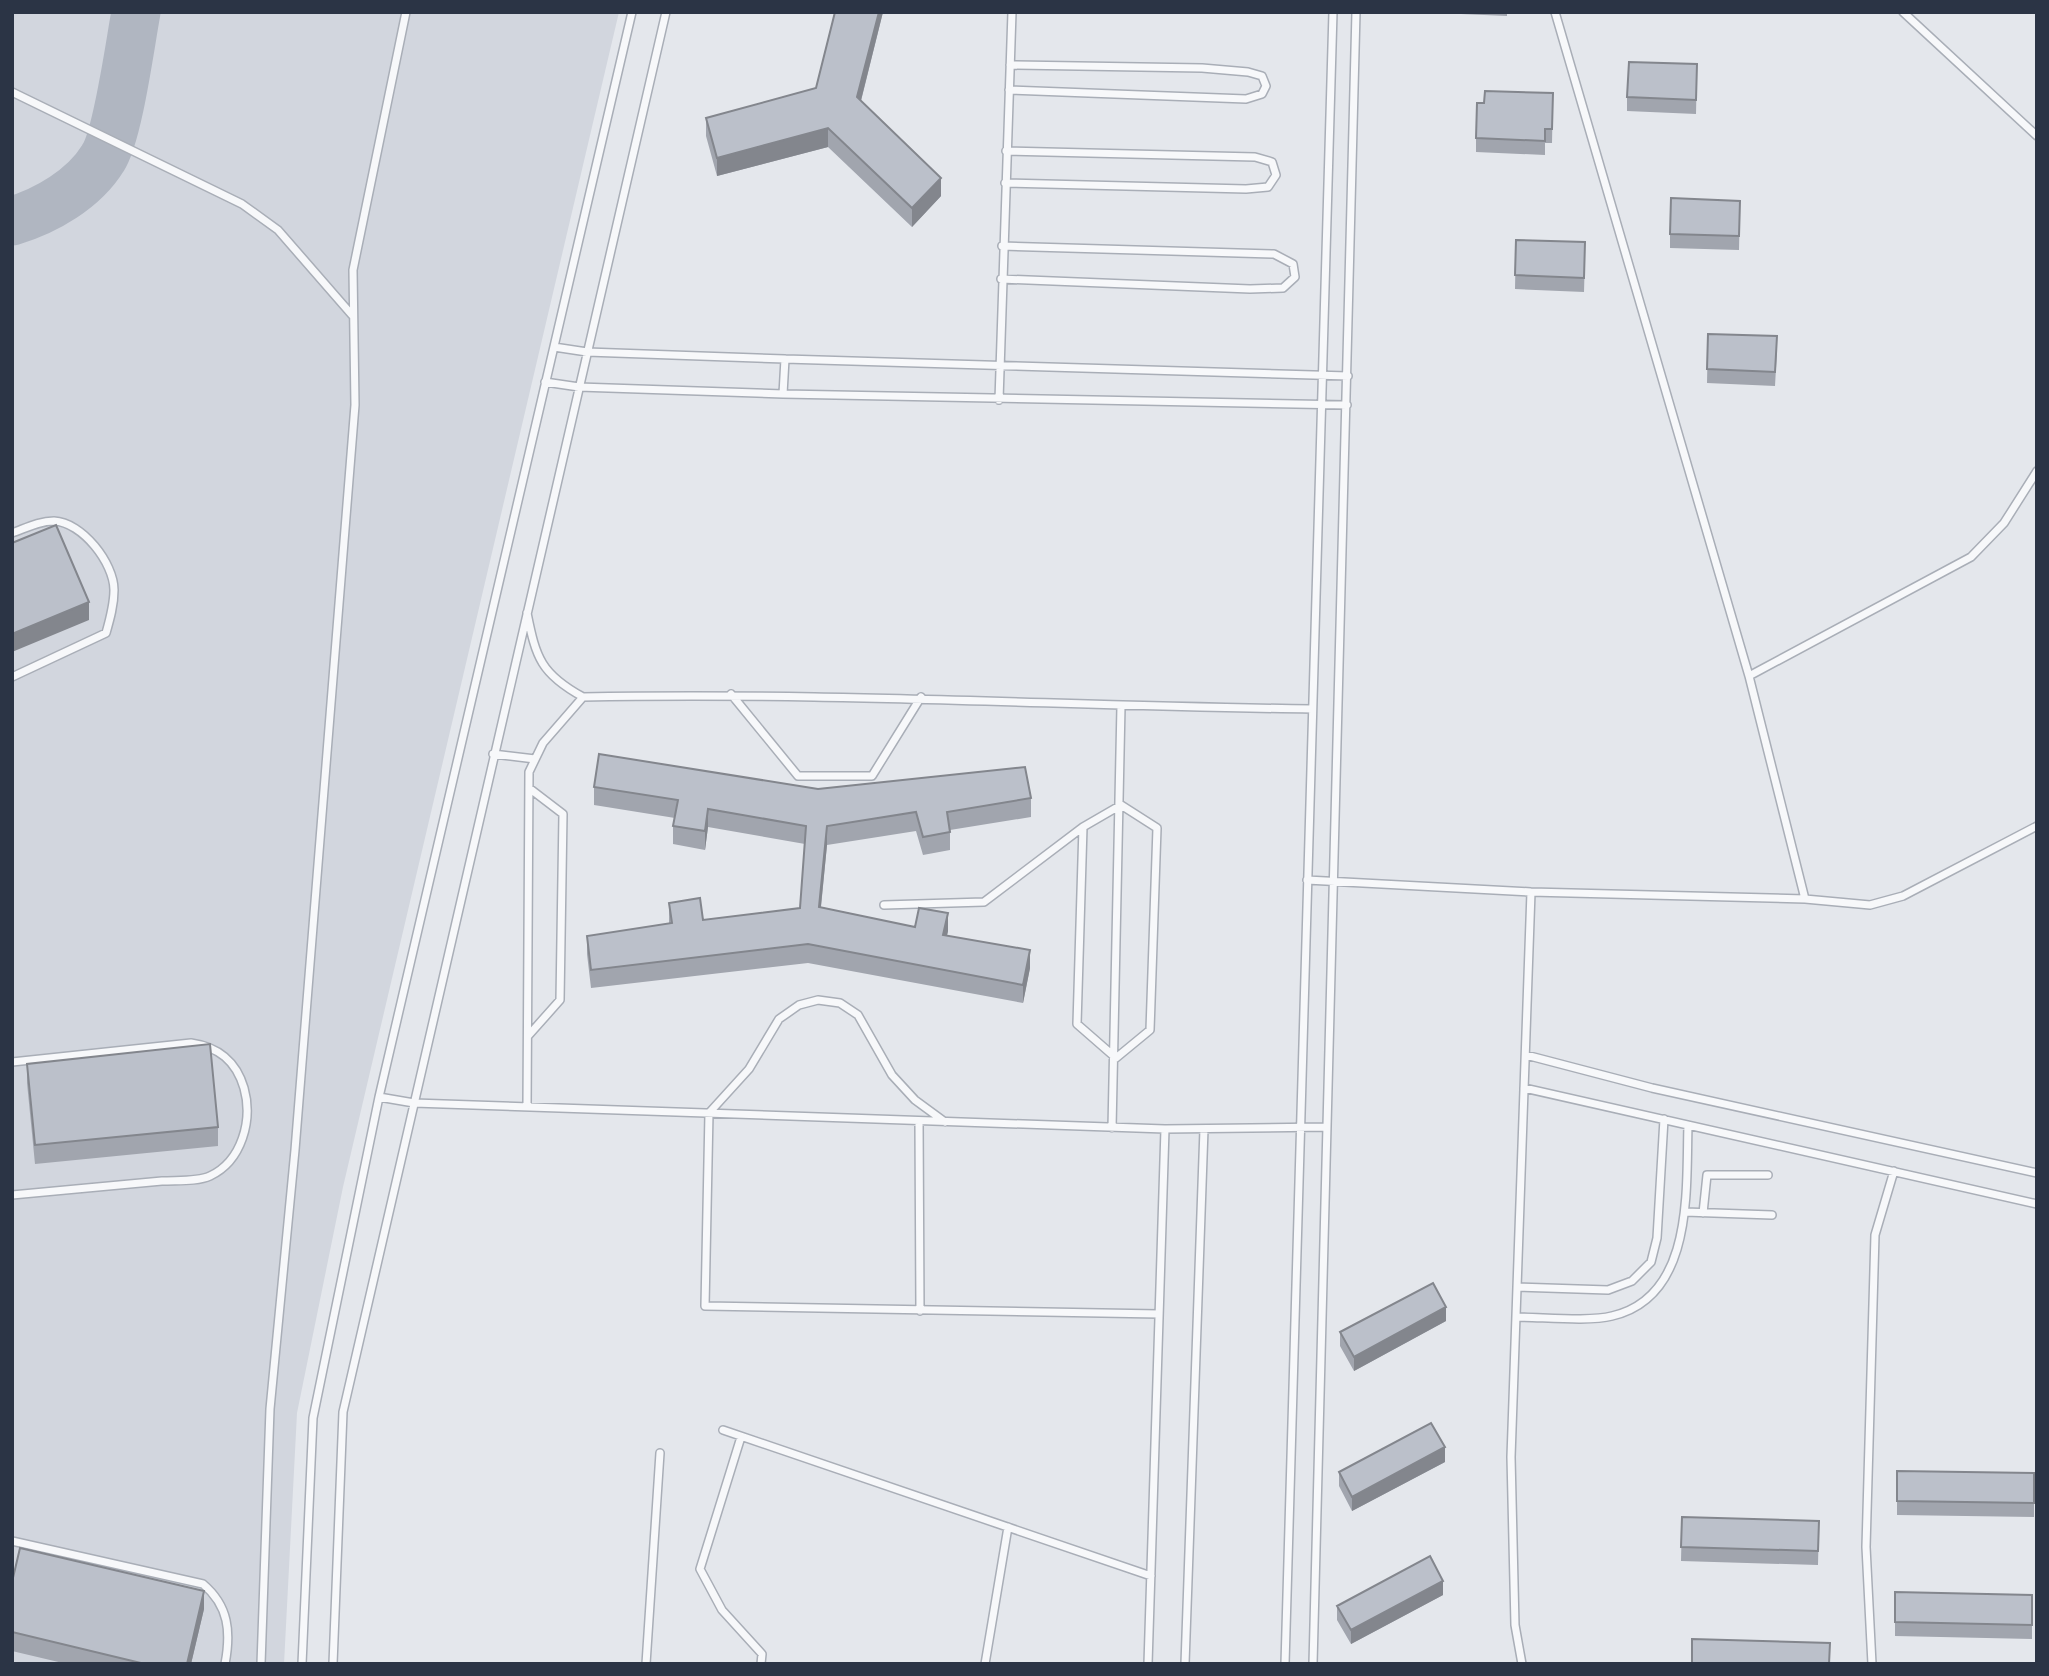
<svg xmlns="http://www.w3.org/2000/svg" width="2049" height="1676" font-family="'DejaVu Sans',sans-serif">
	<rect width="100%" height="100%" fill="#e4e7ec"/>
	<path fill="#d2d6de" d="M12,12H619L343,1187L297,1413L284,1664H12Z"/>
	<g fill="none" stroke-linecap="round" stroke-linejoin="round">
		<path stroke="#b0b6c1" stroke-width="49" d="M12,221C46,211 84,189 103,158C118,135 130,44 136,12"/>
		<defs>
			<path id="service" d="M1555,12L1749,676L1805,899
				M1903,12L2037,136
				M1009,90L1246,99L1262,94L1266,86L1262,76L1248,72L1202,68L1010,65
				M12,92L242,204L278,230L352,315
				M1005,183L1246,189L1268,187L1276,175L1272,162L1255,157L1006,151
				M1001,279L1250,289L1283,288L1295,277L1293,264L1274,254L1002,246
				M554,347L587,352L785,359L1348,376
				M545,382L579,387L783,394L1347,405
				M783,394L785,359
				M999,400L1012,12
				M12,533C26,528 39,521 54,521C82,522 114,563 114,590C114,605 110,619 106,633L12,677
				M527,613C536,658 541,674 583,697C827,692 1069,706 1312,709
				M1749,676L1971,557L2004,523L2037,471
				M731,694L798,776H872L921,697
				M493,754L535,759
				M1121,805L1157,828L1150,1030L1116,1058L1077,1024L1083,827Z
				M1307,880L1531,892L1805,899L1870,905L1903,896L2037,826
				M884,905L984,902L1083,827
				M528,1036L560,1000L563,814L529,788
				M1526,1055L1652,1088L2037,1173
				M12,1062L191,1043C219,1047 236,1061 244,1088C253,1120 242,1161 210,1176C197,1182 176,1180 162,1181C112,1186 62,1190 12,1195
				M1524,1088L2037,1204
				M379,1097L414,1103L1165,1129L1327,1127
				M527,1107L529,772L543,743L583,697
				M919,1121L920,1311
				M945,1122L915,1100L892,1075L858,1015L840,1003L818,1000L799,1005L779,1019L749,1069L709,1113L705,1306L1159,1314
				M1112,1128L1121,706
				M1685,1212L1772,1215
				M1703,1213L1707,1175H1768
				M1517,1287L1608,1290L1632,1281L1651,1262L1657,1238L1664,1119
				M1516,1317C1542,1317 1589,1322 1612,1316C1694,1297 1686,1190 1688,1125
				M723,1430L1151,1576
				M741,1437L700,1569L722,1610L762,1654L761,1664
				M12,1541L203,1584C229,1606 231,1632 225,1664
				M261,1664L270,1409L295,1150L355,405L353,270L406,12
				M302,1664L313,1418L379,1097L632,12
				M333,1664L343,1412L666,12
				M646,1664L660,1453
				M985,1664L1008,1527
				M1148,1664L1165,1129
				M1185,1664L1204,1129
				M1285,1664L1333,12
				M1313,1664L1356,12
				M1522,1664L1515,1625L1511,1457L1531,892
				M1872,1664L1866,1547L1875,1235L1894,1171"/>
		</defs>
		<use href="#service" stroke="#a9aeb7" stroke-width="10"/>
		<use href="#service" stroke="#f7f8fa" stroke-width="7"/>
	</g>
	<path fill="#a1a5ae" d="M883,12L861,101L941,196L912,227L828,147L717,176L706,136V118L816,88Z
		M1438,12H1507V16L1438,13Z
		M1697,64L1696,114L1627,111V97Z
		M1553,93L1552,143H1545V155L1476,152V138L1484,103Z
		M1740,201L1739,250L1670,248V234Z
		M1516,240L1585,256L1584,292L1515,289Z
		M1708,334L1777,350L1775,386L1707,383Z
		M594,787L818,789L1031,798V817L950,830V850L923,855L916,831L827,845L821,907L915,927L948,931L947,935L1030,968L1023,1003L808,963L591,988L587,954V936L669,924V903L703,920L800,908L805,844L708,827L705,850L673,844V826L675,818L594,805Z
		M27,1064L218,1127V1146L35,1164L27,1083Z
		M1446,1321L1354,1371L1340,1346V1332Z
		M1445,1462L1352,1511L1339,1486V1472Z
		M1897,1471L2034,1473V1517L1897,1515Z
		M1682,1517L1819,1521L1818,1565L1681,1561Z
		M12,1582L204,1609L191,1664H67L12,1651Z
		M1895,1592L2032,1595V1639L1895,1636Z
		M1443,1595L1351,1644L1337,1620V1606Z"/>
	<path fill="#83868d" d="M879,12H883L857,116V97Z
		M828,128V147L717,176V158Z
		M941,178V196L912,227V208Z
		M89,602V620L12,652V634Z
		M708,809V827L705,850V831Z
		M827,826V845L819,925V907Z
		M948,913V931L943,953V935Z
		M1030,950V968L1023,1003V985Z
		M1446,1307V1321L1354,1371V1357Z
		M1445,1447V1462L1352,1511V1497Z
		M1443,1581V1595L1351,1644V1630Z
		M204,1591V1609L191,1664H187Z"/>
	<path fill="#bbc0ca" stroke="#83868d" stroke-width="2" d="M835,12H879L857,97L941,178L912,208L828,128L717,158L706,118L816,88Z
		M1629,62L1697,64L1696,100L1627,97Z
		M1485,91L1553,93L1552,129H1545V141L1476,138L1477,103H1484Z
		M1671,198L1740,201L1739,236L1670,234Z
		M1516,240L1585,242L1584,278L1515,275Z
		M1708,334L1777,336L1775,372L1707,369Z
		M56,525L89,602L12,634V543Z
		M599,754L818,789L1025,767L1031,798L947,812L950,832L923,837L916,812L827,826L819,907L915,927L919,908L948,913L943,935L1030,950L1023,985L808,944L591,970L587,936L672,923L669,903L700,898L703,920L800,908L806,826L708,809L705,831L673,826L678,800L594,787Z
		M210,1044L218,1127L35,1145L27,1064Z
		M1433,1283L1446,1307L1354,1357L1340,1332Z
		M1431,1423L1445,1447L1352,1497L1339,1472Z
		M1897,1471L2034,1473V1503L1897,1501Z
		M1682,1517L1819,1521L1818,1551L1681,1547Z
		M20,1548L204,1591L187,1664H145L12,1632V1582Z
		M1430,1556L1443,1581L1351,1630L1337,1606Z
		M1895,1592L2032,1595V1625L1895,1622Z
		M1692,1639L1830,1643L1829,1664H1692Z"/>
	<rect width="2049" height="1676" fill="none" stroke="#2b3445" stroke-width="28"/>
</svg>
